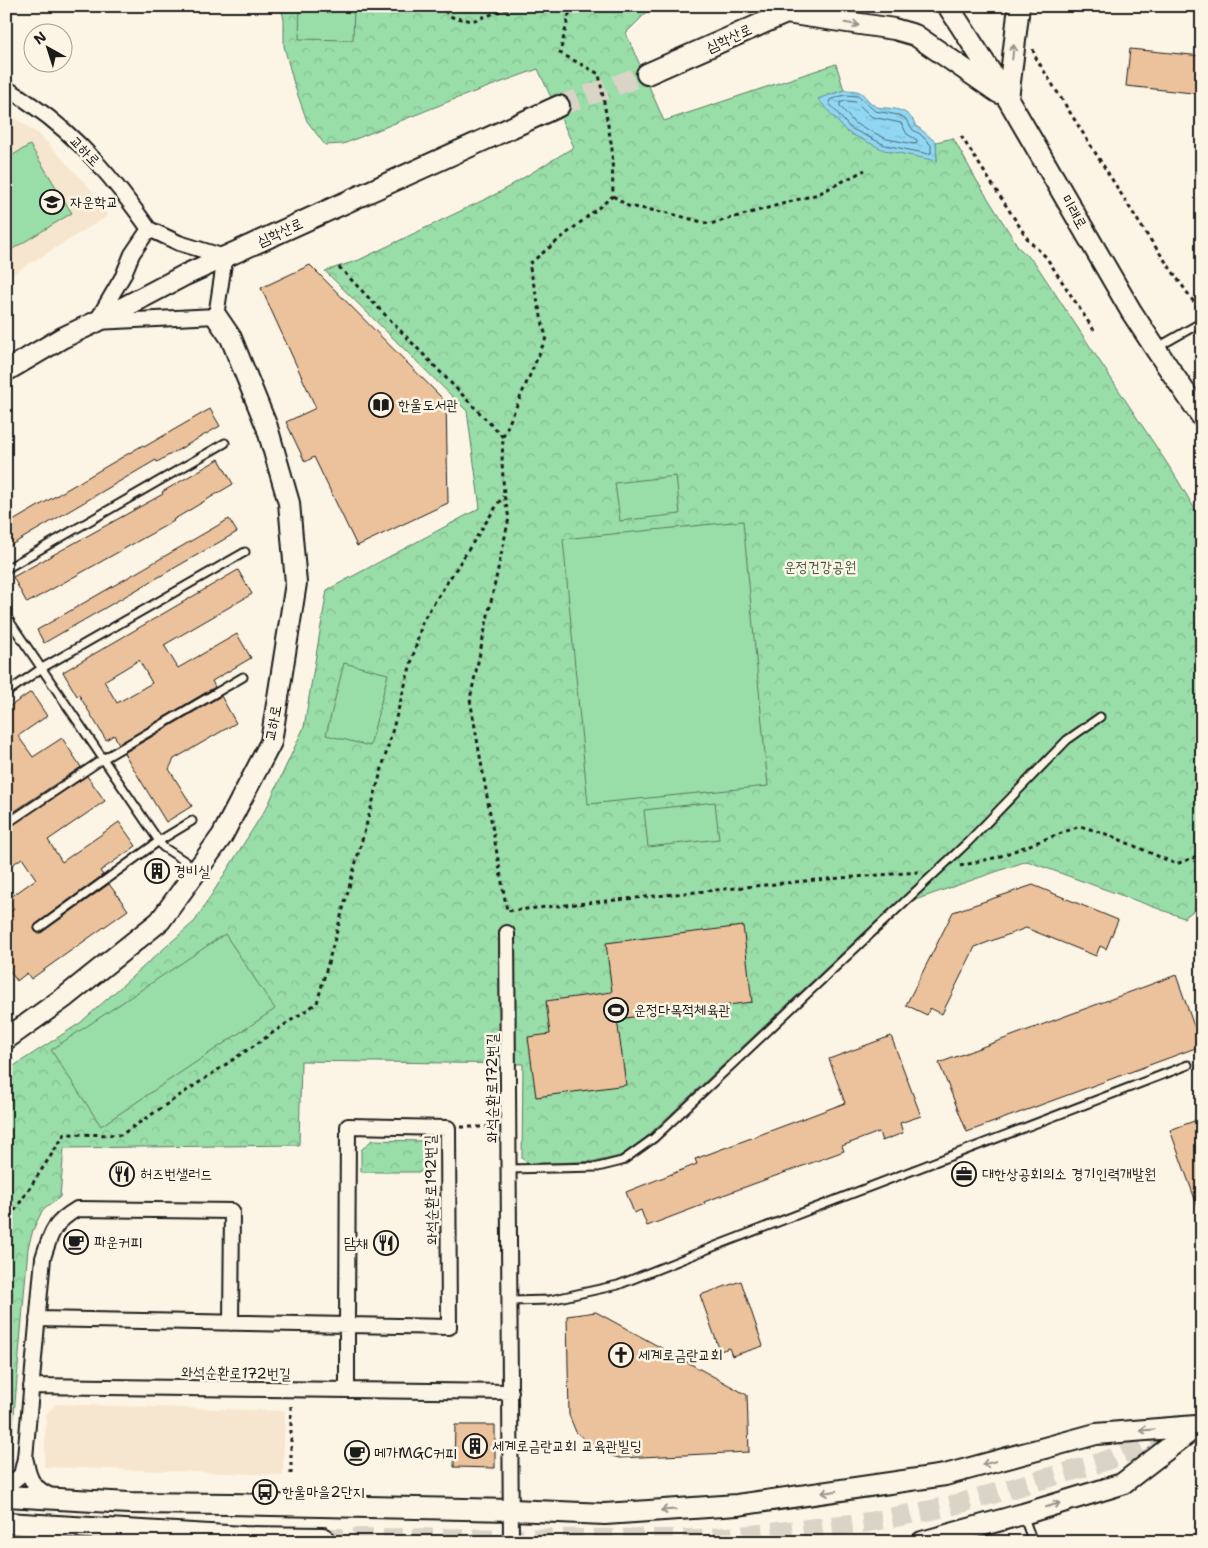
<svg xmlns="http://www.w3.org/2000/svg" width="1208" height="1548" font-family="'Shantell Sans','Poor Story',sans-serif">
	<defs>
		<pattern id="forest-crowns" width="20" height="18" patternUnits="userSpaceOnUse" patternTransform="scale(1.25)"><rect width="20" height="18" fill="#99dda8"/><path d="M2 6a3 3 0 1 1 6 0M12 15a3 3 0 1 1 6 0" fill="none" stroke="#83bd90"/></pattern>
		<pattern id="water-ripples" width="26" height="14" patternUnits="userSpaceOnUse" patternTransform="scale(1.25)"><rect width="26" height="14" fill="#91d7f3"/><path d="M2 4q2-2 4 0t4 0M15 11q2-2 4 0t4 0" fill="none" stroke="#7cb8d0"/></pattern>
	</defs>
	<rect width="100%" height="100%" fill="#fcf5e5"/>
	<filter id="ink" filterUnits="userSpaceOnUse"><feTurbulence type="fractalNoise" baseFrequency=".02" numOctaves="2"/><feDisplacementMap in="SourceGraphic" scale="10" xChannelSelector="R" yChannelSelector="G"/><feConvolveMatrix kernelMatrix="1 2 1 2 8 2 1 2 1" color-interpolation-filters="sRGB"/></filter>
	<g filter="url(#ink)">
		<path fill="#f7e6cf" d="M6,112L40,135L89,187L108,216L6,278Z
			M56,1404L285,1411L283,1475L44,1467L46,1414Z"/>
		<path fill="url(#forest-crowns)" stroke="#5a7c62" d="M281,6H653L626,33L664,121L836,64L844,90L818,99L937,160L936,142L953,138L977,181L1019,248L1035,263L1174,474L1202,521V904L1184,918L1027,861L889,909L640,1143L620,1156L598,1161L531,1164L522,1159L523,1064L301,1061L299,1145L64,1148L60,1197L42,1211L33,1230L28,1248L10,1462L6,1466V1071L80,1023L195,921L268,805L304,727L327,590L480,508L467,411L325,271L359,260L500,192L574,147L538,69L455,99L343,144L325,145L307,121L294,84L284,46V20Z
			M372,1140L422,1141L430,1151V1172H361V1150Z"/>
		<path fill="#99dda8" stroke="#5a7c62" d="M300,6H354L353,40L299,39Z
			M30,145L72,213L6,253V159Z
			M676,476L680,514L620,521L615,483Z
			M743,521L768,786L588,804L563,539Z
			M344,663L388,674L370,746L326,735Z
			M715,802L719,839L648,847L644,810Z
			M225,934L275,1009L101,1126L51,1050Z"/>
		<path fill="url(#water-ripples)" stroke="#628c9d" d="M844,90C868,90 860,96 875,106C879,108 884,108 887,108C901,109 911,113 916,126C924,131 929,137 936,142L937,161L884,150L847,132L818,99Z"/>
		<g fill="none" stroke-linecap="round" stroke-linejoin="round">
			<path stroke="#4b6772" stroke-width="1" d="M845,95L858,96L875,111L898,115L905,118L913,130L920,134L931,145V153L929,154L885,145L850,128L829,103L830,100Z
				M846,101L856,102L872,117L901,123L907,134L917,140V143L914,144L887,139L854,123L840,106V103Z"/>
		</g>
		<path fill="#ebc29b" stroke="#1c1c1c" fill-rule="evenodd" d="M1130,49L1202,56V94L1126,86Z
			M310,265L446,402L448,503L357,546L314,457L305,462L286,422L316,408L261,288Z
			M210,409L220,426L157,462L156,460L6,548V525L143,445L144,447Z
			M219,459L233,484L173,520L174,521L27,603L13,577L163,494L162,492Z
			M229,519L237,532L44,643L37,630Z
			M238,570L252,594L164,645L178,668L237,634L251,658L212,681L215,687L119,744L114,735L106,740L79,695L77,696L63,672ZM139,660L152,683L117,703L104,681Z
			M31,692L47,716L18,736L33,757L62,738L81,767L6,817V709Z
			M221,696L236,723L174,759L169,769L192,806L166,822L124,753Z
			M87,776L105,801L48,840L62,862L119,822L136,846L100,871L103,875L36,924L34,929L37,933L42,932L109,884L128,910L31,979L27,973L17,981L6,966V915L14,909L8,899L36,879L22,858L6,869V829Z
			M1033,885L1118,920L1106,949L1100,946L1096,956L1026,928L975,947L942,1014L930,1008L927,1015L906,1005L953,912Z
			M743,926L752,1002L617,1019L626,1085L536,1097L528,1037L550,1034L546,1001L612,992L606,943Z
			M1176,975L1201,1046L967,1132L939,1063Z
			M891,1036L921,1116L900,1123L903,1133L882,1141L879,1132L842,1146L844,1151L704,1202L705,1204L647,1226L641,1210L634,1213L626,1192L697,1164L695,1159L845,1103L829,1059Z
			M1202,1118V1213H1200L1170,1130Z
			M741,1281L763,1346L732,1356L729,1348L720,1351L700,1295Z
			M596,1312L747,1395L749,1452L619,1458L603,1453L591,1445L576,1432L569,1415L567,1316Z
			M455,1425H495V1468L454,1467Z"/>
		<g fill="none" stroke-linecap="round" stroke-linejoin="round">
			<path stroke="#dad4c7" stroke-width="20" stroke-dasharray="20 10" stroke-linecap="butt" d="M559,106L647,74
				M323,1538L700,1539L751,1535L869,1522L947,1507L1099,1463L1189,1429"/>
			<defs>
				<path id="lane" d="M1158,347L1202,322
					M6,569L225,443
					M6,616L163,847L197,869
					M6,693L42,668L245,552
					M6,824L103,759L243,677
					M39,928L159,841L192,821
					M509,1169L598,1167L622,1161L654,1138L968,842L1067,740L1100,717
					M510,1301L550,1300L618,1285L718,1245L1188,1065
					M1023,1515L1033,1542"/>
				<path id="street" d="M6,88C15,93 24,99 32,105C80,138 116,182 149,229
					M149,229L179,243L225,257L216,316L96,322L123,276L132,254Z
					M507,933L511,1542
					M37,1319L449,1327L448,1128L348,1126L347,1325V1390
					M31,1386L511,1392
					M26,1461C29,1481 34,1488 53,1497
					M6,1487L21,1475L25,1458L43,1258C51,1233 53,1223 77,1209L232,1211L231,1323"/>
				<path id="secondary" d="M948,6L1008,99L1131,311L1155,348L1202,417
					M786,13L894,29L915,35L999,93
					M647,74L786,13L800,10
					M1008,99L1019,6
					M6,371L62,338L96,322L185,275L559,106
					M6,1039L65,997L160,921L222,836L271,742L296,583L289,503L267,427L231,338L216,316
					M6,1496L129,1503L230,1504L512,1510L605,1514L737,1505L945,1475L1096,1434L1196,1426
					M6,1523L244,1537L323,1538
					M922,1542L1023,1514L1122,1484L1197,1426"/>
			</defs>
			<use href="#lane" stroke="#1c1c1c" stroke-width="11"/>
			<use href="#street" stroke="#1c1c1c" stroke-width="18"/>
			<use href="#secondary" stroke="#1c1c1c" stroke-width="24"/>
			<path stroke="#1c1c1c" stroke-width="3" stroke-dasharray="4 4" stroke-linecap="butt" d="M438,6L452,17L472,21L515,6
				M567,6L570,10L560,53L599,74L612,148L613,196L529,264L546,338L503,437L502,462L504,495L509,518L470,699L507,911L815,880L919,872
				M1033,49L1034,55L1145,232L1200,311
				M961,136L1029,241L1046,257L1095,332
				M613,196L628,206L668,213L710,224L818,194L865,170
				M339,267L503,437
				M960,866L998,857L1080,826L1109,835L1176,864L1193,858L1202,851
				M461,1127H495
				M6,1224L65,1134L121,1135L317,1003L423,620L503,496
				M291,1474V1403"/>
			<use href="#lane" stroke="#fcf5e5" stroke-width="7"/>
			<use href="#street" stroke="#fcf5e5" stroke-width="14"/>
			<use href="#secondary" stroke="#fcf5e5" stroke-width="20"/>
		</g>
		<defs><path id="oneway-shaft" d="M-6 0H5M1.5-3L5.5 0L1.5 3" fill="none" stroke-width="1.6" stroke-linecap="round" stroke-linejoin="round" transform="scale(1.25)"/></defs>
		<g stroke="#97938b">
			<use href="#oneway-shaft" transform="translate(852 24) rotate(9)"/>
			<use href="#oneway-shaft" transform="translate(1013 52) rotate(-84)"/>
			<use href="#oneway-shaft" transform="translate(1147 1430) rotate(176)"/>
			<use href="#oneway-shaft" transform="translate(989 1463) rotate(165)"/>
			<use href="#oneway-shaft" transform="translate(829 1492) rotate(172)"/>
			<use href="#oneway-shaft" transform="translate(1053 1505) rotate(-17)"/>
			<use href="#oneway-shaft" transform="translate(668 1510) rotate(176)"/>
		</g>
	</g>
	<defs>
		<symbol id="school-ring" viewBox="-11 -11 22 22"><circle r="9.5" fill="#fcf5e5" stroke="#1c1c1c" stroke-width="1.5"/><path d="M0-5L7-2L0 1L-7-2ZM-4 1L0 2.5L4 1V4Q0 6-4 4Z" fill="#1c1c1c"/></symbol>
		<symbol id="library-ring" viewBox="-11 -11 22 22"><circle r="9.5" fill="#fcf5e5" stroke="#1c1c1c" stroke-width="1.5"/><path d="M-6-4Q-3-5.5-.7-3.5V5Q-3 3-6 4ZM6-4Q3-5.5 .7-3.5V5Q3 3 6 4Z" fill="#1c1c1c"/></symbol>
		<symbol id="building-ring" viewBox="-11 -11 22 22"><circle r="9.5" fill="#fcf5e5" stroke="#1c1c1c" stroke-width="1.5"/><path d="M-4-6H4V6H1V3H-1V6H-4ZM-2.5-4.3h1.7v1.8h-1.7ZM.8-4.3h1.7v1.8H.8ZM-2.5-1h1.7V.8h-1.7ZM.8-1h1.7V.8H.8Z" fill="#1c1c1c"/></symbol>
		<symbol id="stadium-ring" viewBox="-11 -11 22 22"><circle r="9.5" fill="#fcf5e5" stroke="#1c1c1c" stroke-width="1.5"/><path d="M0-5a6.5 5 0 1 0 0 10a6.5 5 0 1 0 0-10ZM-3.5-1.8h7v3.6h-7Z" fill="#1c1c1c"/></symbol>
		<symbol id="restaurant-ring" viewBox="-11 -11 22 22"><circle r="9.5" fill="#fcf5e5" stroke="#1c1c1c" stroke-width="1.5"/><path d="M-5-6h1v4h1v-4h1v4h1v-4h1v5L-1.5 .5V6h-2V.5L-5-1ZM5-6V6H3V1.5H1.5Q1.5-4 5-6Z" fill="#1c1c1c"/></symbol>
		<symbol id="office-ring" viewBox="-11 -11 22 22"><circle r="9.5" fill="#fcf5e5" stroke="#1c1c1c" stroke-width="1.5"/><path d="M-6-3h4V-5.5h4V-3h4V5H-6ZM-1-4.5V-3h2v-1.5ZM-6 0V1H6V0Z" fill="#1c1c1c"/></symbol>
		<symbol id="cafe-ring" viewBox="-11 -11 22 22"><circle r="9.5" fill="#fcf5e5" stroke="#1c1c1c" stroke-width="1.5"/><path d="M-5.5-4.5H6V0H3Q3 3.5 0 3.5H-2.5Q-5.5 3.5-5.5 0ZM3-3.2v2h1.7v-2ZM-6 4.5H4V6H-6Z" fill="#1c1c1c"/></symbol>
		<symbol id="church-ring" viewBox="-11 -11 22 22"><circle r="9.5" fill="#fcf5e5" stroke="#1c1c1c" stroke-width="1.5"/><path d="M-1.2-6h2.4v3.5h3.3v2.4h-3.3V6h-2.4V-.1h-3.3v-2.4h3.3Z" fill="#1c1c1c"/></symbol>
		<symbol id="bus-ring" viewBox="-11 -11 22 22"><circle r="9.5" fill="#fcf5e5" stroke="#1c1c1c" stroke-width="1.5"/><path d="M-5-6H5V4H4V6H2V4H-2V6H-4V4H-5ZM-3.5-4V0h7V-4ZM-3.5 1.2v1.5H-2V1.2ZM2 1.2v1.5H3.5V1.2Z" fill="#1c1c1c"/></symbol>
	</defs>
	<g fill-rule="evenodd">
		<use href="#school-ring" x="38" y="188" width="28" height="28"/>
		<use href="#library-ring" x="367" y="391" width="28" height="28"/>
		<use href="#building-ring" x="143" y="857" width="28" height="28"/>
		<use href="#stadium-ring" x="602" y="996" width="28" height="28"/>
		<use href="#restaurant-ring" x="108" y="1160" width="28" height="28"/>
		<use href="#office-ring" x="950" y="1160" width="28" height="28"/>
		<use href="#cafe-ring" x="62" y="1228" width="28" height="28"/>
		<use href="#restaurant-ring" x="372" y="1229" width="28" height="28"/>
		<use href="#church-ring" x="607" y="1341" width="28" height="28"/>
		<use href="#building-ring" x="461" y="1432" width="28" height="28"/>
		<use href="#cafe-ring" x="343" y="1439" width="28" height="28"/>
		<use href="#bus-ring" x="251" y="1478" width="28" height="28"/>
	</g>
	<g text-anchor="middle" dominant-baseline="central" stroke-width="5" stroke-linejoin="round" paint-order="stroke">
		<g font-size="15" fill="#1c1c1c" stroke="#fcf5e5">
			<text transform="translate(729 38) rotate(-24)">심학산로</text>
			<text transform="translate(85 151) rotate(46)">교하로</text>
			<text transform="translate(1074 212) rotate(60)">미래로</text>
			<text transform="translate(280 232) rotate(-24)">심학산로</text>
			<text transform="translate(273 723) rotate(-79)">교하로</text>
			<text transform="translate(492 1088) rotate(-90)">와석순환로172번길</text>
			<text transform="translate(431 1190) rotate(-91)">와석순환로192번길</text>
			<text transform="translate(236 1373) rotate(1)">와석순환로172번길</text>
		</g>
		<g font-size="15" fill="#1c1c1c" stroke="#fcf5e5" text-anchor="start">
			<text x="70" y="202">자운학교</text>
			<text x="398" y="405">한울도서관</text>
			<text x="174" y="871">경비실</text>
			<text x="634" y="1010">운정다목적체육관</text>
			<text x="140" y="1174">허즈번샐러드</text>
			<text x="982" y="1174">대한상공회의소 경기인력개발원</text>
			<text x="94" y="1242">파운커피</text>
			<text x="368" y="1243" text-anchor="end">담채</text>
			<text x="638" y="1355">세계로금란교회</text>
			<text x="492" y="1446">세계로금란교회 교육관빌딩</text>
			<text x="374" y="1453">메가MGC커피</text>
			<text x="282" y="1492">한울마을2단지</text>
		</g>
		<g font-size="15" fill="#425646" stroke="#fcf5e5">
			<text x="820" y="567">운정건강공원</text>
		</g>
	</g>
	<rect width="1208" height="1548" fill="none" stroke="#fcf5e5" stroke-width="25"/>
	<rect x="12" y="12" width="1183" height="1523" fill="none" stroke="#1c1c1c" stroke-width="2" filter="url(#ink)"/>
	<g transform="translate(48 48) rotate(321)"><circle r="24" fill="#fcf5e5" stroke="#a29e95"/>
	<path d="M0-4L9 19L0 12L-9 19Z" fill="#1c1c1c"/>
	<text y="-8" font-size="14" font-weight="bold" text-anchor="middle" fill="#1c1c1c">N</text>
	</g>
</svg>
